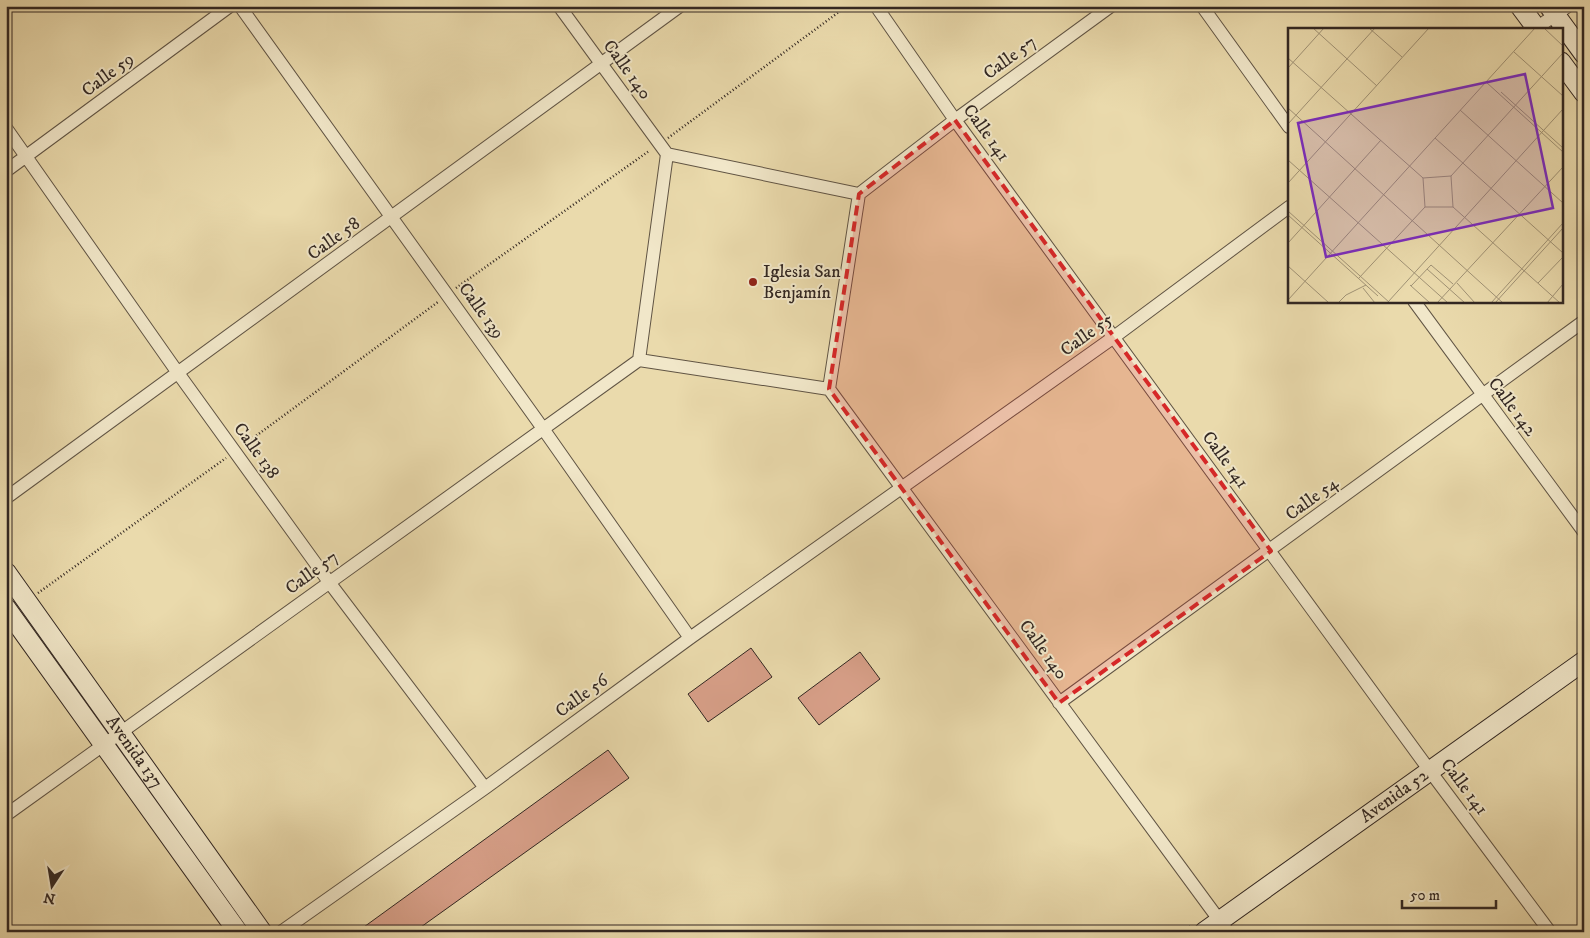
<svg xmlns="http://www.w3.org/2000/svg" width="1590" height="938" font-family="'IM FELL DW Pica',serif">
	<rect width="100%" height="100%" fill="#eadaac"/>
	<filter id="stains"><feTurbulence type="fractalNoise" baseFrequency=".004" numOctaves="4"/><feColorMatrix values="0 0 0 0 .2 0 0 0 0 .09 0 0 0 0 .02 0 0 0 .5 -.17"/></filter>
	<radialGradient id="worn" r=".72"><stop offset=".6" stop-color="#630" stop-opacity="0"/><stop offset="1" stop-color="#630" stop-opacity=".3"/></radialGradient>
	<path fill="#d79f88" stroke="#322722" d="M751,648L772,677L708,722L688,694Z
		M860,652L880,679L819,725L798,698Z
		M608,750L629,778L414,932H357Z"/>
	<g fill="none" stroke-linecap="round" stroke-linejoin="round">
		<defs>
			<path id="minor" d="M240,6L544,430L690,638
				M559,6L667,154
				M876,6L955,120L1430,771L1550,932
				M1202,6L1289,127
				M1535,29L1568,6
				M6,128L178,373L329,582L485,788
				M667,154L859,194L829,389
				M6,171L230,6
				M859,194L955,120L1111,6
				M1414,301L1584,532
				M639,360L667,154
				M639,360L829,389
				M829,389L1228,932
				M6,498L680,6
				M1059,703L1584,321
				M6,815L639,360
				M281,932L485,788L690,638L1114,337L1289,207"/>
			<g id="secondary">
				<path d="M1520,6L1537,29"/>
				<path d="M1549,6L1584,54"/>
				<path d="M1561,62L1584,93"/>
				<path id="s1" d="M6,572L262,932"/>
				<path d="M6,608L238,932"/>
				<path id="s2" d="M1204,932L1584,661"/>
			</g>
		</defs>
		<use href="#minor" stroke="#605444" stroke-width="14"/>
		<use href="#secondary" stroke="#322722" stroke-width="21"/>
		<path stroke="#322722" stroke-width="2.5" stroke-dasharray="1 2.5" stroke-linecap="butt" d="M668,138L847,6
			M456,288L649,151
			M245,444L438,302
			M38,593L226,458
			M1181,932L1190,926"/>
		<use href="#minor" stroke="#f1e7c9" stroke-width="12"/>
		<use href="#secondary" stroke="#f1e7c9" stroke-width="19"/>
	</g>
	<path fill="#d62828" fill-opacity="0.2" stroke="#d62828" stroke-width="4" stroke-dasharray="10 6" stroke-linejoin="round" d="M955,120L1271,551L1059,703L829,389L859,194Z"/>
	<circle fill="#8f2418" stroke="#f1e7c9" stroke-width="2" cx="753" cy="282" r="5"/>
	<g text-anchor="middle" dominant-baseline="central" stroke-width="4" stroke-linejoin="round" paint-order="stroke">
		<g font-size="18" fill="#322722" stroke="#f1e7c9">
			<text transform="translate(1010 58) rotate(-36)">Calle 57</text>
			<text transform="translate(627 70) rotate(54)">Calle 140</text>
			<text transform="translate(108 75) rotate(-37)">Calle 59</text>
			<text transform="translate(986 133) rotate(54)">Calle 141</text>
			<text transform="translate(334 239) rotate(-36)">Calle 58</text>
			<text transform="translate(481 311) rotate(54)">Calle 139</text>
			<text transform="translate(1087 335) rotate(-36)">Calle 55</text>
			<text transform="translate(1512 407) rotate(53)">Calle 142</text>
			<text transform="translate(256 451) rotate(54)">Calle 138</text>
			<text transform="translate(1225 460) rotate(54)">Calle 141</text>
			<text transform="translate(1312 499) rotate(-36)">Calle 54</text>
			<text transform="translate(312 573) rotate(-36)">Calle 57</text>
			<text transform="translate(1043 650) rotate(54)">Calle 140</text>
			<text transform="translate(582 696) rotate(-36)">Calle 56</text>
			<text stroke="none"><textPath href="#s1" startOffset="221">Avenida 137</textPath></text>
			<text transform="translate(1464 787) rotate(53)">Calle 141</text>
			<text stroke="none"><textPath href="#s2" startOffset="234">Avenida 52</textPath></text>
		</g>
		<g font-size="18" fill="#322722" stroke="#f1e7c9" text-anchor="start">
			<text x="763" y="272">Iglesia San<tspan x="763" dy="21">Benjamín</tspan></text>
		</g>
	</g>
	<g transform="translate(1288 28)">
		<rect width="275" height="275" fill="#eadaac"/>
		<path fill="none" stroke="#a09275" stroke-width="1" d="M25,0L89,58M81,0L114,29M256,0L275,18M226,24L275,68M0,30L135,150M0,40L36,0M198,54L275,124M213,64L275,120M0,80L215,275M172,82L275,175M0,96L87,0M147,110L275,225M0,132L160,275M163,148L275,25M163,148L165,179M135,150L137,179H165M135,150L163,148M0,155L141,0M165,179L272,275M0,183L102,275M0,187L90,268M0,215L93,112M0,238L41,275M139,241L177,275M71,250L137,179M169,255L187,275M250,255L275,229M122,257L142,275M123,258L143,237L165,256M75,260L87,275M0,272L247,0M100,274L275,81M50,275L58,267L78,257M149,275L275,139M203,275L275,195M207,275L275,200M259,275L275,256"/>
		<path fill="#7b2cbf" fill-opacity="0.15" stroke="#7b2cbf" stroke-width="2.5" d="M237,46L265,180L38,229L10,95Z"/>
		<rect width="275" height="275" fill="none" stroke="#322722" stroke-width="2.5"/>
	</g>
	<rect width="1590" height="938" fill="none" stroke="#eadaac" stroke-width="25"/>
	<rect x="8" y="8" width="1575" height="923" fill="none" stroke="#322722" stroke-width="2.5"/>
	<rect x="12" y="12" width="1565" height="913" fill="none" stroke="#322722"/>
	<g transform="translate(52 886) rotate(192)" stroke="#f1e7c9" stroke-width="4" paint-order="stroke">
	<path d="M0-4L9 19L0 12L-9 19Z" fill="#322722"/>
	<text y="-8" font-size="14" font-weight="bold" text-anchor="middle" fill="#322722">N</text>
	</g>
	<path d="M1402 900v8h94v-8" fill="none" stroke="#322722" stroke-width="2.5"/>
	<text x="1410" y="900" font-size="15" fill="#322722" stroke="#f1e7c9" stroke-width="4" paint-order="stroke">50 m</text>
	<rect width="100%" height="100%" filter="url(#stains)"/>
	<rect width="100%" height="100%" fill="url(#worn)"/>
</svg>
